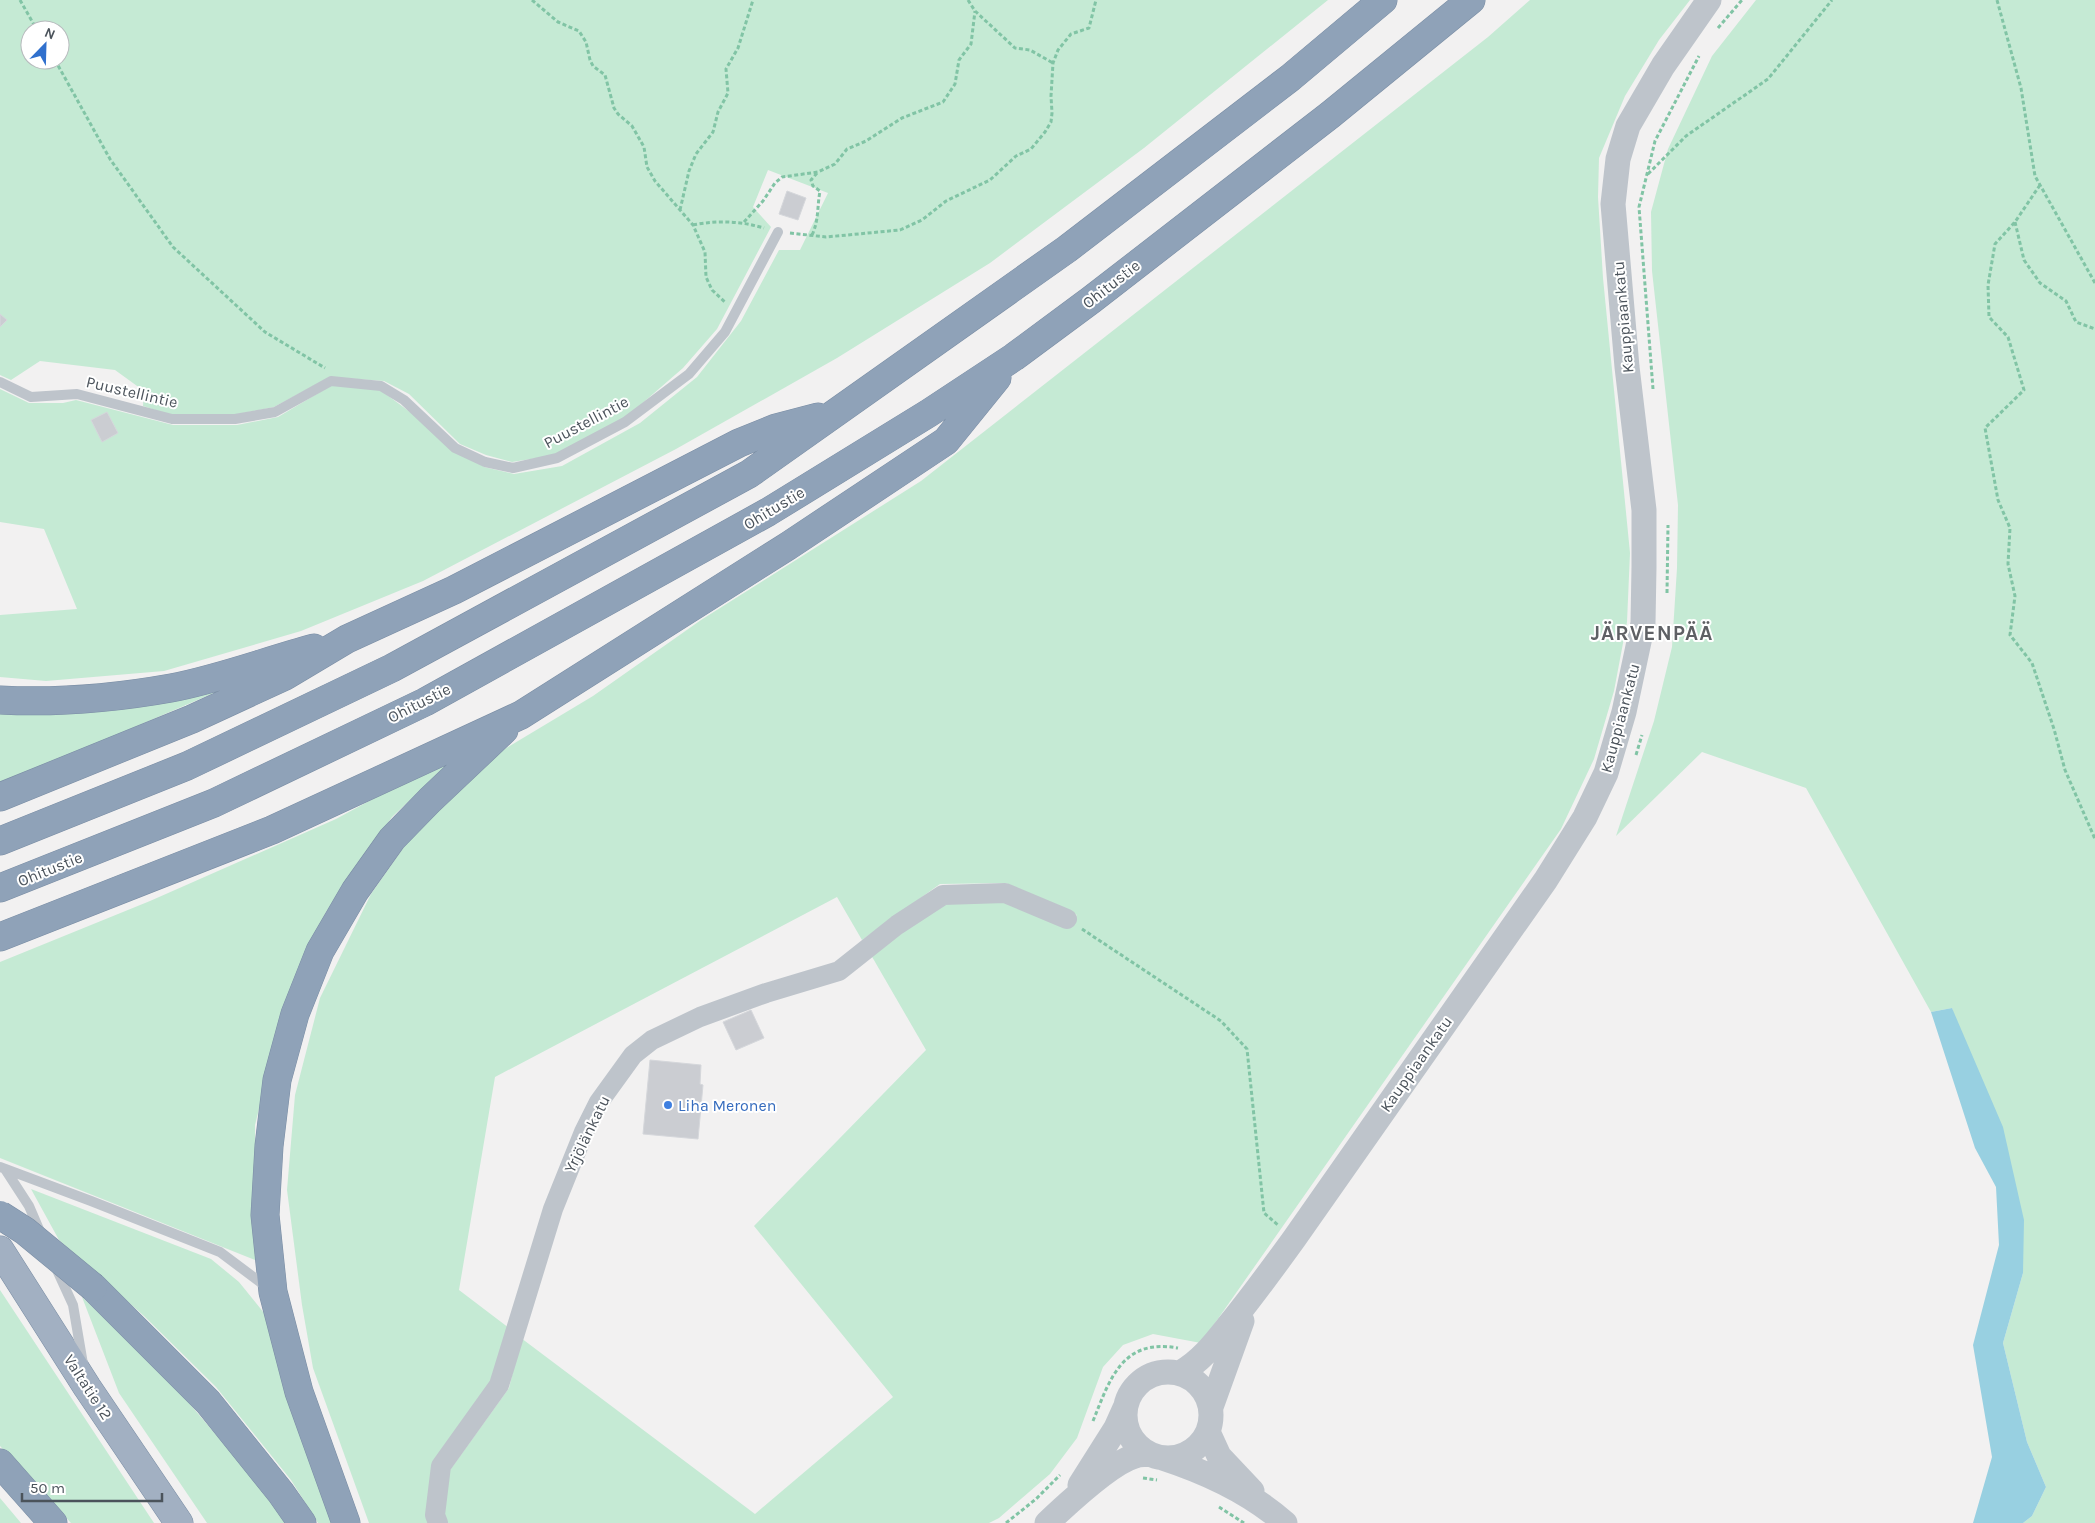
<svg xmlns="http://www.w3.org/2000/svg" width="2095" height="1523" font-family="Karla,sans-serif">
	<rect width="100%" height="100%" fill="#f2f1f1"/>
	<path fill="#c5ead4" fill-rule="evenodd" d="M0,0H1328L1144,148L990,263L837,358L676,449L423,581L301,631L164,671L46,681L0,677V615L77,609L44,529L0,522V389L29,403H63L76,400L173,425H237L278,417L332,385L379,389L484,467L514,474L562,466L640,423L697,377L741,321L779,250H800L828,193L768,170L753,207L771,227L717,329L683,368L623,420L556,455L512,462L486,455L460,444L409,394L384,381L330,377L274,407L233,415H171L143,406L144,391L115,370L40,361L11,380L0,375ZM30,30H60V60H30Z
		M1530,0H1690L1659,40L1625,96L1599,158L1598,197L1603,278L1630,553L1627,622L1614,691L1594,759L1561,829L1201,1343L1153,1334L1123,1345L1103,1367L1077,1438L1050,1474L999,1518L989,1523H447L443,1513L450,1470L509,1388L521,1338L755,1514L893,1397L754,1226L926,1050L871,955L943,902L1004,900L1064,927L1077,915L1006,883L940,884L862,940L837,897L495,1077L459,1290L509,1328L492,1384L433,1462L430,1523H369L313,1368L302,1305L287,1190L295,1095L320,998L371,894L415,831L503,750L593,696L701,620L921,481L1488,37Z
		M1756,0H2095V1523H2023L2032,1516L2046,1487L2027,1442L2003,1343L2023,1273L1952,1008L1931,1012L1806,788L1702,752L1616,836L1654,721L1672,647L1677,568L1678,505L1652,271L1651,212L1668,149L1712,56Z
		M251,677L35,770L0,784V708Z
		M463,750L392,817L326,912L284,1009L255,1125V1260L0,1158V962L150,901L336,819Z
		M31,1189L211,1259L239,1282L264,1313L334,1523H318L291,1480L216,1387L144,1316L59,1240Z
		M0,1290L154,1523H71L0,1446Z
		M82,1297L166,1376L291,1523H207L119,1393Z
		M0,1498L21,1523H0Z"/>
	<path fill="#98d0e1" d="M1952,1008L2003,1127L2024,1220L2023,1273L2003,1343L2027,1442L2046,1487L2032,1516L2023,1523H1973L1992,1457L1973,1345L1999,1245L1996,1187L1975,1148L1931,1012Z"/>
	<path fill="#cbcdd2" stroke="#d5d7db" d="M787,191L806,198L798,220L779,214Z
		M0,314L7,320L0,327Z
		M107,412L118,433L102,442L91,420Z
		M751,1010L764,1038L736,1050L723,1022Z
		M650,1060L701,1065L700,1084L703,1085L698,1139L643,1134Z"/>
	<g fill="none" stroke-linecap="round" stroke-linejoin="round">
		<defs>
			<path id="trunk" d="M0,1250L87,1387L179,1523"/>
			<path id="motorway" d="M0,700C57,703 115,698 171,688C219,679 266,661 314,648
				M0,797L192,719L285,676L347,639L454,590L739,443L776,428L818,417
				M0,841L187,766L392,668L749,474L1067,249L1290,78L1383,0
				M0,888L214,803L425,702L768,512L929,413L1014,357L1091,300L1330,115L1471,0
				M0,937L272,830L521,715L788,546L946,441L997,378
				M93,1287L208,1402L281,1493L302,1523
				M0,1463L53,1523
				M346,1523L299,1392L273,1292L265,1215L269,1146L277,1080L295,1014L320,951L355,891L392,839L430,800L504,730"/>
		</defs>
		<use href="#trunk" stroke="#7a8da4" stroke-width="29"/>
		<use href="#motorway" stroke="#7a8da4" stroke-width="29"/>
		<path stroke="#81c4a5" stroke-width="3" stroke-dasharray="4 2.5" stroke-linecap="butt" d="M20,0L37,30
			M532,0L558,22L579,31L586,42L590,60L593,66L605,75L614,108L618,114L632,126L644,147L647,167L655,181L693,225L705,252L706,277L712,290L726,303
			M968,0L975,11L1015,48L1030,50L1053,63
			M1997,0L2021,88L2035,176L2095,283
			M1718,28L1742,0
			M55,60L110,159L173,247L265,332L325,368
			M1648,174L1686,136L1768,79L1832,0
			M2040,185L2015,222L1995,244L1988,285L1989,317L2008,337L2024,390L1985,428L1998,500L2010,528L2008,564L2015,596L2010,635L2032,663L2054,729L2065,770L2095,839
			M680,210L689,171L696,154L713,132L718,112L728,93L726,69L738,48L753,0
			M744,222L763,201L775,183L782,177L818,172L835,164L847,149L866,141L902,118L943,102L955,84L959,60L971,44L975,11
			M2015,222L2024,260L2040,283L2066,301L2076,322L2095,329
			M693,225C718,220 740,221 764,228
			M790,233L826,237L900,230L922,220L946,201L990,180L1016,156L1031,149L1045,132L1051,122L1052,113L1051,96L1053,63L1058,50L1071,34L1089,28L1096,0
			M812,235C819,220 817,207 820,191L813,186L811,180L818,172
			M1653,389L1639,207L1655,141L1699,56
			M1667,593L1668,525
			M1636,755L1642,735
			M1082,929L1221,1021L1247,1049L1264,1213L1278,1225
			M1093,1421C1110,1379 1122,1338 1178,1348
			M1143,1478L1157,1480
			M1219,1507L1244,1523
			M1006,1523L1036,1499L1060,1475"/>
		<path stroke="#bec4cb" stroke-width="10" d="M0,382L31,397L77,394L172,419H235L275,412L331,381L381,386L404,400L455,448L485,462L513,468L557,458L625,422L689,374L725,332L778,232
			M0,1167L91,1201L220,1252L268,1288
			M5,1169L29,1206L41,1234
			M56,1268L73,1305L83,1364"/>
		<path stroke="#bec4cb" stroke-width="20" d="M438,1523L435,1515L441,1466L499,1385L553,1209L584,1132L599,1102L633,1055L652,1040L700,1017L766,993L839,971L897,925L943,895L1005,893L1067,919"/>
		<path stroke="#bec4cb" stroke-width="25" d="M1125 1415a43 43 0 1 1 86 0a43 43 0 1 1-86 0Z
			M1180,1373C1201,1361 1214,1344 1229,1325C1252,1297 1273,1268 1294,1239L1545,881L1585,817L1606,773L1624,712L1643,623L1644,567V510L1627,367L1613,204L1618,159L1628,126L1663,66L1709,0
			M1211,1407L1242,1321
			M1208,1432L1219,1456L1252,1491
			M1163,1458C1206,1472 1251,1493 1285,1523
			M1080,1485L1116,1428L1125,1408
			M1047,1523C1066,1505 1111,1463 1135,1456C1139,1454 1145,1455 1150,1454"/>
		<use href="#trunk" stroke="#a2b0c2" stroke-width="28"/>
		<use href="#motorway" stroke="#8fa2b8" stroke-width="28"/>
		<defs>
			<path id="motorway-bridge" d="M0,1215L25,1231L93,1287"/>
		</defs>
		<use href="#motorway-bridge" stroke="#7a8da4" stroke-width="29" stroke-linecap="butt"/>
		<use href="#motorway-bridge" stroke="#8fa2b8" stroke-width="28"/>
	</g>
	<circle fill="#3f7fe0" stroke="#fff" stroke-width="2" cx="668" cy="1105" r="5"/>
	<g text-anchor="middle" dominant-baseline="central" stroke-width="4" stroke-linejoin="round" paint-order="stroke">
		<g font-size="16" fill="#4b535b" stroke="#fff">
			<text transform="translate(1111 284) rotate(-38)">Ohitustie</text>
			<text transform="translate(1623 317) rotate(-95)">Kauppiaankatu</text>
			<text transform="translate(132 392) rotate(13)">Puustellintie</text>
			<text transform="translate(586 422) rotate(-28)">Puustellintie</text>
			<text transform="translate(774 508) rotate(-31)">Ohitustie</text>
			<text transform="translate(419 703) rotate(-27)">Ohitustie</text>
			<text transform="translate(1620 718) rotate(-75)">Kauppiaankatu</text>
			<text transform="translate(50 869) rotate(-22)">Ohitustie</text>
			<text transform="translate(1416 1064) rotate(-55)">Kauppiaankatu</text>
			<text transform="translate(587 1134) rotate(-64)">Yrjölänkatu</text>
			<text transform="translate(88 1387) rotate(57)">Valtatie 12</text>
		</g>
		<g font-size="16" fill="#366cbe" stroke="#fff" text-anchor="start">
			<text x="678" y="1105">Liha Meronen</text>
		</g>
		<g font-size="21" font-weight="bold" letter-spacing="1" fill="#5e6064" stroke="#fff">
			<text x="1652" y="633">JÄRVENPÄÄ</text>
		</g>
	</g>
	<g transform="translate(45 45) rotate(23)"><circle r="24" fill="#ffffff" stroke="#b7babd"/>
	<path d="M0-4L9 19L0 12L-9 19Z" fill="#3070cd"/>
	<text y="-8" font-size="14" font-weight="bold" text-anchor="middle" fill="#4b535b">N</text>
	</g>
	<path d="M22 1493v8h140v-8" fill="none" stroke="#4b535b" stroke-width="2.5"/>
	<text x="30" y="1493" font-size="15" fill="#4b535b" stroke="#ffffff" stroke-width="4" paint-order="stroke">50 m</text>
</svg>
